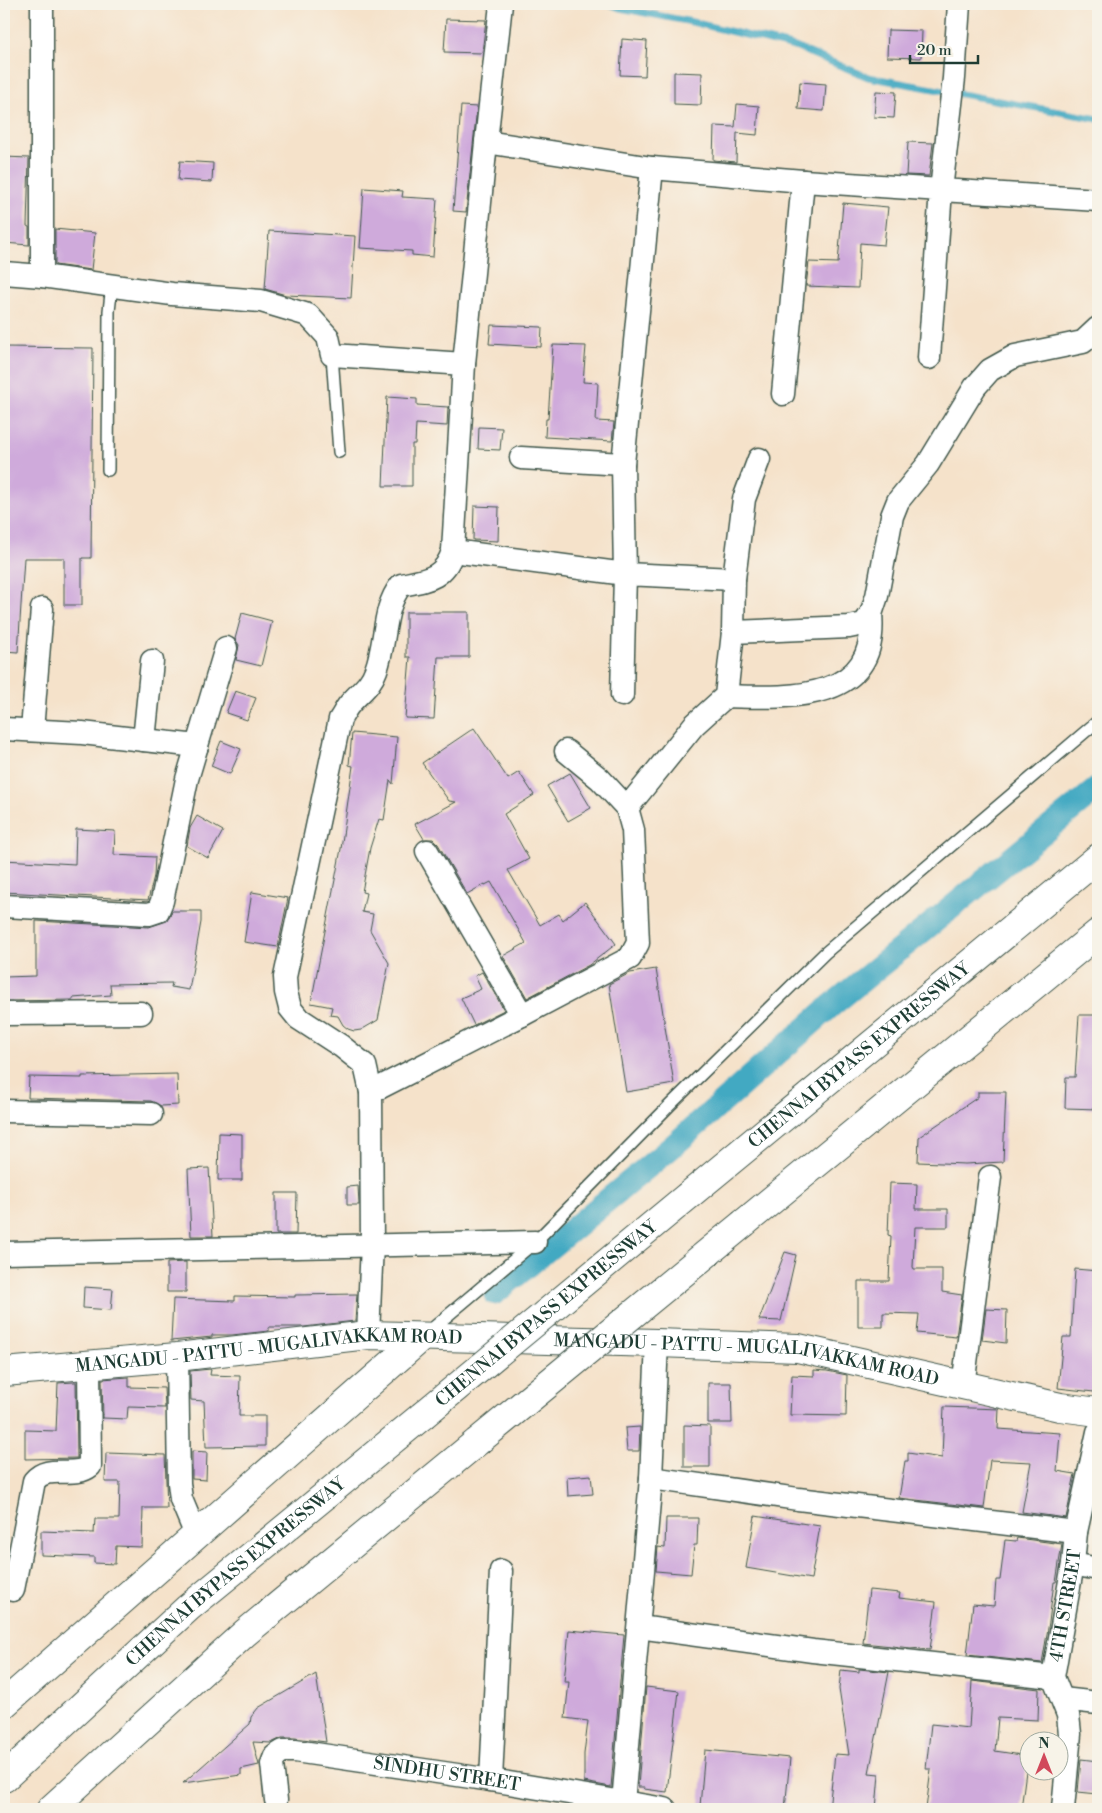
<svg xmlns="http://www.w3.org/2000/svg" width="1102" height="1813" font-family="'Libre Bodoni',serif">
	<rect width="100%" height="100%" fill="#f7f3e8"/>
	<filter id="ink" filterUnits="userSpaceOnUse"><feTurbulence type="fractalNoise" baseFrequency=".02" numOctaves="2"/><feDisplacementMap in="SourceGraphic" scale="10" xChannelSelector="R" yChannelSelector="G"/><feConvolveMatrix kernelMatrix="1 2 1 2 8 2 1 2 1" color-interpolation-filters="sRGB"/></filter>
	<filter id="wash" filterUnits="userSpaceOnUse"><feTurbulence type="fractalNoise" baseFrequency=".0096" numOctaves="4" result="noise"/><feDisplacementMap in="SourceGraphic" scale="20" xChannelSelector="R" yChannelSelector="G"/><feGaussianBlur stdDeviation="1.12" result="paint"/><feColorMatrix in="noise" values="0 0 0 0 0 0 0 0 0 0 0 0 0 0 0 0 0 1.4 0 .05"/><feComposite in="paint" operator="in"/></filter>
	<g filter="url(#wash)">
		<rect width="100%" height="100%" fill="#f5e2ca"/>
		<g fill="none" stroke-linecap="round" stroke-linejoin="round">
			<path stroke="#42a9c2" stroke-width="7" d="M610,4L620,8L692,22L795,47L868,77L1098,119"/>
			<path stroke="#42a9c2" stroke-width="24" d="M495,1293L673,1146L832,1005L1098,788"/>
		</g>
		<g id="blocks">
			<path fill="#cfaadb" d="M446,19L486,20L482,53L444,52Z
				M888,30L922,31L921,58L887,57Z
				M622,39L647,41L645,76L620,75Z
				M674,72L702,73L701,105L674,104Z
				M800,82L826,84L824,111L798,109Z
				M876,91L896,92L894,118L874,117Z
				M737,104L759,106L757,135L737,133L736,162L713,160L714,126L735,127Z
				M461,106L477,107L466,212L453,211Z
				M908,142L933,143L929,176L906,175Z
				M4,157L29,158L27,226L29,227V245L4,243Z
				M180,161L213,163L212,182L178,180Z
				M364,188L403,191L402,197L437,199L433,257L412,255V251L360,248Z
				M843,203L888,207L884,245L860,243L858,288L806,286L809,262L838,263Z
				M55,229L95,233L91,270L55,265Z
				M269,231L355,236L351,298L286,295L265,289Z
				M491,325L542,327L541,347L489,344Z
				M553,345L586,346L583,382L598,383L596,421L614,422L612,441L545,437L546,419H548Z
				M4,347L93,348L91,558H82V605H64V558H24L18,652L4,651Z
				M387,397L417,399V405L448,407L447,426L416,424L415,444H412V486H383Z
				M479,427L502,428L500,450L478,449Z
				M474,506L499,507L498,541L473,540Z
				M406,612H469V657H438L434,719L405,718L410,657H406Z
				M242,613L272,621L261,666L236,660L239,645L235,639Z
				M235,691L256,698L247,720L226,713Z
				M474,728L508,779L519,772L534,795L504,814L529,859L508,870L540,925L559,914L563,920L585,902L616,944L589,965L527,998L503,956L526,943L491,882L485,885V884L467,894L438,844L433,839H424L415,824L456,802L449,801L422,763Z
				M352,733L397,737L393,784L390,780L384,820L379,819L370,848L362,892L366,893L362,912L373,914L370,930L389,963L378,1020L361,1030L354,1031L348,1029L343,1025L338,1016L330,1015L332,1007L311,1003L341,849L353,766L349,765Z
				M221,741L241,749L230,774L211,766Z
				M570,773L591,808L568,821L547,786Z
				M197,816L223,831L208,858L187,846L190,828Z
				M76,829L115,831L114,855L155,857L154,876L148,900L4,892V860L75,864Z
				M252,892L288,898L278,947L244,942Z
				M172,911H201V922L189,990L171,987L172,983L110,984L111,995L73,998V1000L4,1001V977L36,976V921L149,927L167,921Z
				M656,969L674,1084L626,1092L609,984L630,973Z
				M482,972L504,1010L474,1025L461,998L481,989L475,976Z
				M1079,1015H1098V1109L1065,1108L1066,1077H1075Z
				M177,1074L178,1105L161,1106L151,1101L28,1098L29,1077L82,1078V1076Z
				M978,1092H1006L1003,1162L965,1164L918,1162L919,1137L978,1097Z
				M219,1133L242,1134V1180H218Z
				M209,1168L213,1236H191L188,1169Z
				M890,1183L917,1184L916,1209H948V1227H915L913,1267L914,1269H942V1292L962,1295L956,1337L917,1333L919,1314L883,1313V1327H858V1281H889L891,1236L888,1235Z
				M358,1186L359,1205H347V1187Z
				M276,1193H297L296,1234H276Z
				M785,1252L796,1255L781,1321L759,1320Z
				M186,1262V1292H167V1263Z
				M1075,1269L1098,1271V1344L1094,1392L1058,1388L1063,1337H1071Z
				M84,1287L113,1289L111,1310L83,1308Z
				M357,1294L355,1321L304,1327H269V1331L232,1335H212V1337L171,1341L173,1299L235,1301V1296L295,1297V1295Z
				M986,1309L1007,1310L1006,1343L982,1340Z
				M211,1369L210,1375L240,1376L239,1416H265V1446L206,1447L204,1401L191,1400L190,1371Z
				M814,1370L827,1371L847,1375L846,1416L790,1415L792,1375L814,1376Z
				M129,1377V1387L164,1388L165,1408L128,1407L127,1419L103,1418L102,1379Z
				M74,1382H76L77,1458L25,1459V1430L56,1431L58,1383Z
				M708,1383H731L732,1423H708Z
				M944,1407L999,1409L998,1429L1060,1433L1057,1471L1075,1474L1066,1518L1022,1512L1031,1462L990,1460L984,1508L899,1498L905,1461H908V1453L942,1458Z
				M684,1425L710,1426V1467H684Z
				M640,1427L639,1451H627L625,1428Z
				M192,1451L207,1452L206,1480L192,1479Z
				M106,1453L165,1455L167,1508H143L142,1547L116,1546L115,1564L94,1563V1557L41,1555V1531L94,1533L95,1519H119L120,1482H105Z
				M591,1475L593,1494L568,1496L567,1477Z
				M755,1516L820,1526L811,1579L746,1568Z
				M666,1518H698L697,1545H694L691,1574L656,1571L658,1547L665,1548Z
				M1017,1538L1062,1544L1056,1582H1054L1049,1622L1042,1663L967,1655L973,1604L994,1606L996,1580H1000L1005,1540L1016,1541Z
				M869,1590L900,1593L899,1598L936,1602L930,1650L863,1643Z
				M569,1630L624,1635L611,1787L584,1782V1754L588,1721L565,1718L569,1682H564Z
				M859,1669L889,1672L869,1773L879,1774L876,1809H829L835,1754L849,1755L839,1689L841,1670L859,1672Z
				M316,1674L326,1742L295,1738H282L271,1743L253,1742L259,1765L241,1769V1775L183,1783L250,1724L251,1717L258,1708Z
				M972,1681L1039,1689L1038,1720L998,1718L995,1751L1028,1756L1021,1809H926L931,1769H926L931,1724L969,1728Z
				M646,1687L679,1691L667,1792L644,1789L645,1787H638Z
				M705,1750L790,1758L785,1809H734L700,1806Z
				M1081,1759L1098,1761V1794L1078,1792Z"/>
		</g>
	</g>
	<g filter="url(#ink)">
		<use href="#blocks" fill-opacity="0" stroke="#3f564a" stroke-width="1"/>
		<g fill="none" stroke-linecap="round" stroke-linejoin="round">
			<defs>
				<path id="lane" d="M332,355L339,452
					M108,470L109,311L112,285
					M427,1333L535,1242L671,1104L825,953L1098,721"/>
				<g id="street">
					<path d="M42,4V276"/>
					<path d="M959,4L954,78L941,190L1098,200"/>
					<path d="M486,142L652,168L803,181L941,190L929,358"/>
					<path d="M4,273L42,276L172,294L261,301L308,315L328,337L332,355L464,364"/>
					<path d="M783,394L803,181"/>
					<path d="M521,458L623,464"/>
					<path d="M453,551L625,574L623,464L652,168"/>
					<path d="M733,632L849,627L864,624L871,614L877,596L892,516L898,501L928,464L975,387L990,370L1015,356L1083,342L1098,328"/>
					<path d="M622,695L625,574L734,579"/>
					<path d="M726,696C789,698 879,703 871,614"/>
					<path d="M4,729L82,733L197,746"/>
					<path d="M32,730L42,609"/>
					<path d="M144,740L152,661"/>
					<path d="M627,808L694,725L726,696L733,632L734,579L744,499L759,459"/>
					<path d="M427,851L522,1015"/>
					<path d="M4,906L149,914L158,911L162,901L187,779L226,648"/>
					<path d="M4,1014L141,1013"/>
					<path d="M371,1092L522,1015L630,958L638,943L633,830L627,808L600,779L566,751"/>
					<path d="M4,1111L151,1114"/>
					<path d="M4,1253L535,1242"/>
					<path d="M368,1335L372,1244L371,1092L365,1065L341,1046L298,1018L290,1008L286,992L285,977L340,719C343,715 345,710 348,706C359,692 370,687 376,670C387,641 382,609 401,585C427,580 444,579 453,551L464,364L486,142L501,4"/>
					<path d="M177,1357L179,1483L181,1499L196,1535"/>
					<path d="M963,1386L990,1177"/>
					<path d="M651,1478L798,1499L1076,1532"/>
					<path d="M1073,1564L1098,1569"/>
					<path d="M13,1590L34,1481C48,1463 74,1479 90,1466L89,1365"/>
					<path d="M639,1627L813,1651L1053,1677"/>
					<path d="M1062,1699L1098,1703"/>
					<path d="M491,1780L501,1571"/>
					<path id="s1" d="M276,1800L272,1764L275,1756L283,1751H295L491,1780L665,1809"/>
					<path d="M623,1803L651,1478L657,1343"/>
					<path id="s2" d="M1063,1809L1070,1734L1068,1715L1053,1677L1073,1564L1076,1532L1098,1432"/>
				</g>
				<g id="secondary">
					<path id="s3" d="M4,1372L177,1357L368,1335L657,1343L798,1348L1060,1407L1098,1412"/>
					<path d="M4,1704L422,1337"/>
				</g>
				<g id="highway">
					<path id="s4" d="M689,1195L1098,858"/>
					<path d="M744,1223L1098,933"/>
					<path id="s5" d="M4,1778L188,1608L422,1416"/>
					<path d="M51,1809L245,1633L477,1442"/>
				</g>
			</defs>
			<use href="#lane" stroke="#3f564a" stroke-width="14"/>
			<use href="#street" stroke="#3f564a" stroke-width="25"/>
			<use href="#secondary" stroke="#3f564a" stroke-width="30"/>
			<use href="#highway" stroke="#3f564a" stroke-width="30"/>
			<use href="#lane" stroke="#fff" stroke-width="11"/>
			<use href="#street" stroke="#fff" stroke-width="22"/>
			<use href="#secondary" stroke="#fff" stroke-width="28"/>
			<use href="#highway" stroke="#fff" stroke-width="28"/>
			<defs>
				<g id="highway-bridge">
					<path id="s6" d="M422,1416L689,1195"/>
					<path d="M477,1442L744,1223"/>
				</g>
			</defs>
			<use href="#highway-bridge" stroke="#3f564a" stroke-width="30" stroke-linecap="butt"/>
			<use href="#highway-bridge" stroke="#fff" stroke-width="28"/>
		</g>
	</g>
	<g text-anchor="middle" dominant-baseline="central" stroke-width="4" stroke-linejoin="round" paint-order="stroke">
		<g font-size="18" fill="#1f3d34" stroke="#f7f3e8">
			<text stroke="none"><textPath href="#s4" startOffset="220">CHENNAI BYPASS EXPRESSWAY</textPath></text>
			<text stroke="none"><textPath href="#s6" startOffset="161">CHENNAI BYPASS EXPRESSWAY</textPath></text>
			<text stroke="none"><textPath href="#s3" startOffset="266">MANGADU - PATTU - MUGALIVAKKAM ROAD</textPath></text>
			<text stroke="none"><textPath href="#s3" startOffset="746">MANGADU - PATTU - MUGALIVAKKAM ROAD</textPath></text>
			<text stroke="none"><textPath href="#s5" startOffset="310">CHENNAI BYPASS EXPRESSWAY</textPath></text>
			<text stroke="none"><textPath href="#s2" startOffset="208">4TH STREET</textPath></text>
			<text stroke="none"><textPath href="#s1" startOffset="220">SINDHU STREET</textPath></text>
		</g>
	</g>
	<rect width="1102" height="1813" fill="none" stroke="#f7f3e8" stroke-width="20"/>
	<g transform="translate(1044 1756)"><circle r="24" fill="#f7f3e8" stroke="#a1aaa0"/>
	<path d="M0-4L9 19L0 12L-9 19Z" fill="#d1495b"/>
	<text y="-8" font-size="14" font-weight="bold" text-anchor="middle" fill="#1f3d34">N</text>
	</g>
	<path d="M910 55v8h68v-8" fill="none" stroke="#1f3d34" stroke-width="2.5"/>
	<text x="917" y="55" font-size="15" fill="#1f3d34" stroke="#f7f3e8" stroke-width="4" paint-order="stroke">20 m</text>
</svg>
